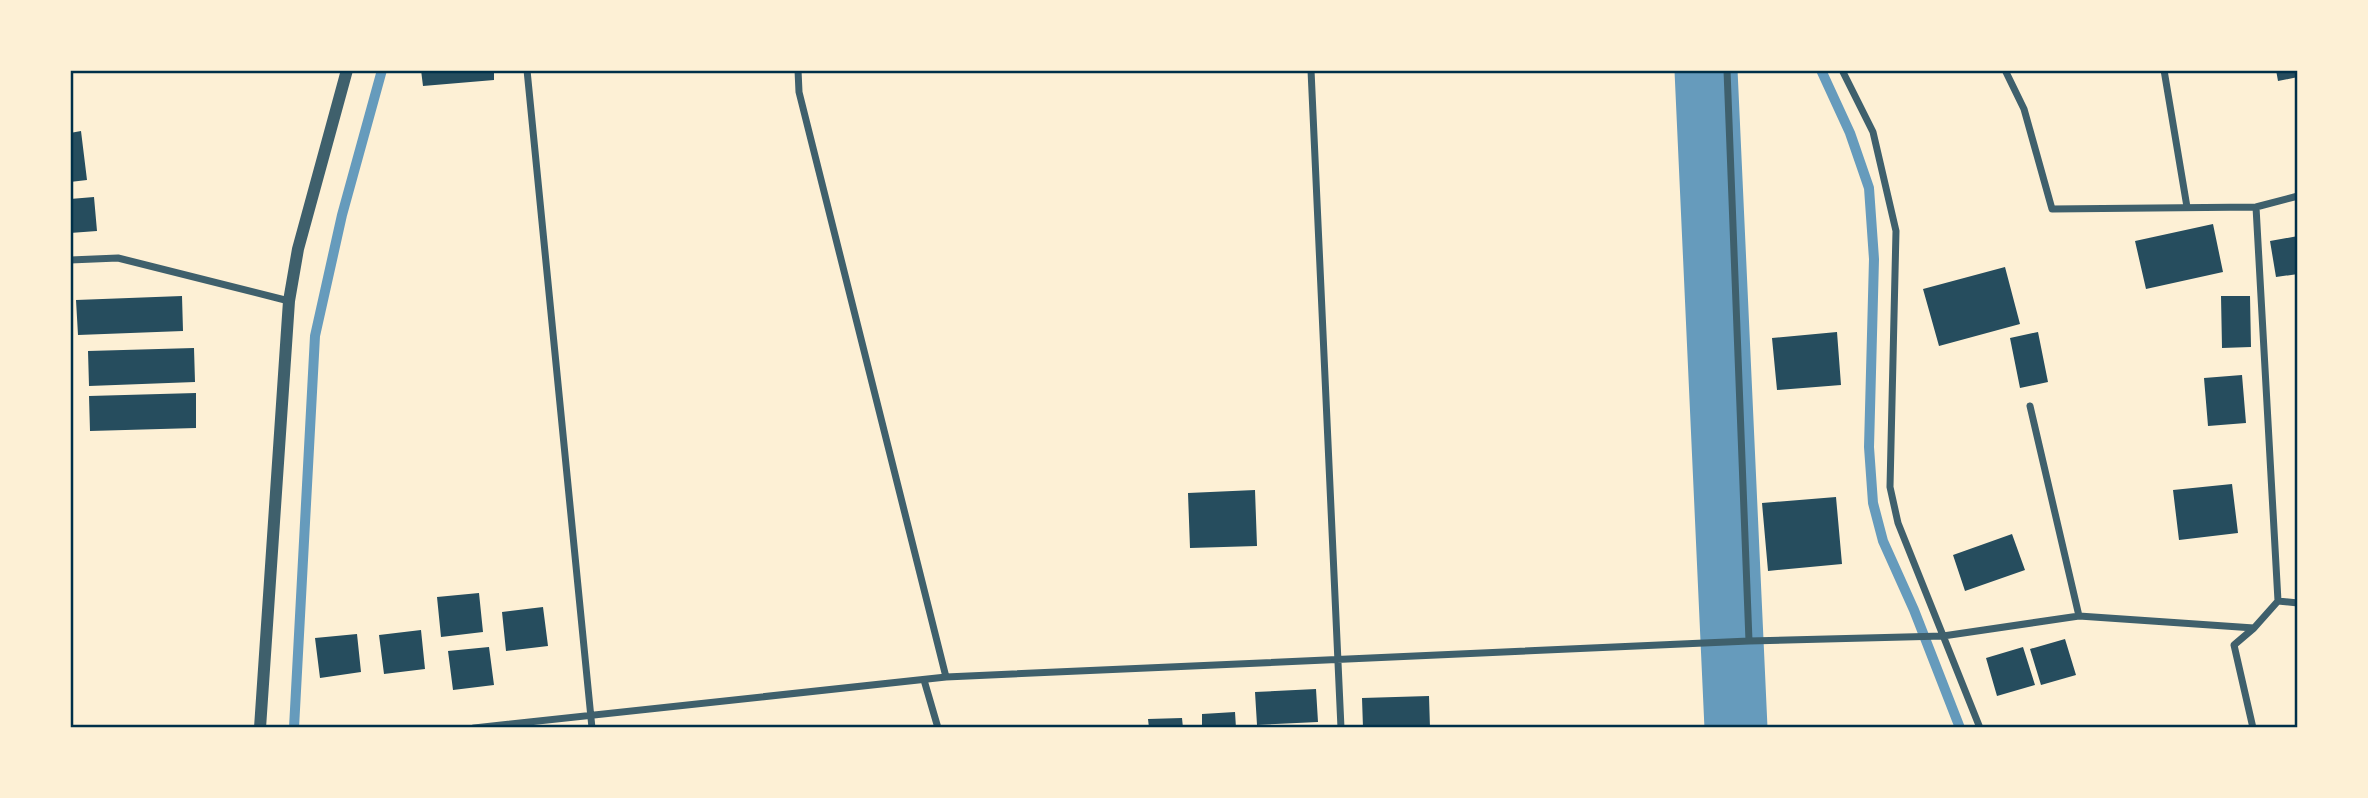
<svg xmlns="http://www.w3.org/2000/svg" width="2368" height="798" font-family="'DejaVu Sans',sans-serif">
	<rect width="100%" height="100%" fill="#fdf0d5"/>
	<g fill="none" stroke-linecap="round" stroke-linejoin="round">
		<path stroke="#669bbc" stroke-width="10" d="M1821,70L1850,133L1869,188L1874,259L1869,447L1873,503L1883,541L1914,610L1960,728
			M294,728L315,336L342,215L382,70"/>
		<path stroke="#669bbc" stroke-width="63" d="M1706,70L1736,728"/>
	</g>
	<path fill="#264d5e" d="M421,70H494V80L423,86Z
		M2276,70H2298V77L2278,81Z
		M81,131L87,180L70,182V133Z
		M94,197L97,231L70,233V199Z
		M2213,224L2223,272L2146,289L2135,241Z
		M2298,236V274L2276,277L2270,241Z
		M2005,267L2020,324L1939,346L1923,289Z
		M182,296L183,331L78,335L76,300Z
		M2221,296H2250L2251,347L2222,348Z
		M1837,332L1841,385L1777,390L1772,338Z
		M2038,332L2048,382L2020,388L2010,338Z
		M194,348L195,382L89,386L88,351Z
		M2242,375L2246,423L2208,426L2204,378Z
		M196,393V428L90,431L89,396Z
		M2232,484L2238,533L2179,540L2173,490Z
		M1255,490L1257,546L1190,548L1188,493Z
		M1836,497L1842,564L1768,571L1762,503Z
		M2012,534L2025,570L1965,591L1953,555Z
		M479,593L483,632L441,637L437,597Z
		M543,607L548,646L506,651L502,612Z
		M421,630L425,669L384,674L379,635Z
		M357,634L361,672L320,678L315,638Z
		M2065,639L2076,675L2041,685L2030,649Z
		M489,647L494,685L453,690L448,651Z
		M2023,647L2035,685L1997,696L1986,658Z
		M1316,689L1318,722L1257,725L1255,692Z
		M1429,696L1430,728H1363L1362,698Z
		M1235,712L1236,728H1202V714Z
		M1182,718L1183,728H1149L1148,719Z"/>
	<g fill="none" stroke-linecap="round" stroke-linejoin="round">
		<path stroke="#3f606c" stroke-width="7" d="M527,70L592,728
			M798,70L799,92L946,677
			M1311,70L1341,728
			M1727,70L1749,641
			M1842,70L1873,132L1896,231L1890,487L1898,523L1980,728
			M2005,70L2024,109L2052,209L2256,207L2298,196
			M2164,70L2187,207
			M2256,207L2278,601
			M70,260L118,258L289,301
			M2030,406L2079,616
			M924,680L938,728
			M474,728L946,677L1749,641L1943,636L2079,616L2254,628L2278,601L2298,603
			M2253,728L2234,645L2254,628"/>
		<path stroke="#3f606c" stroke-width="12" d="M260,728L289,301L298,249L347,70"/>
	</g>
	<rect width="2368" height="798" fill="none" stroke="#fdf0d5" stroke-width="144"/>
	<rect x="72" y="72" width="2224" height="654" fill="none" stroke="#003049" stroke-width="2.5"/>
</svg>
